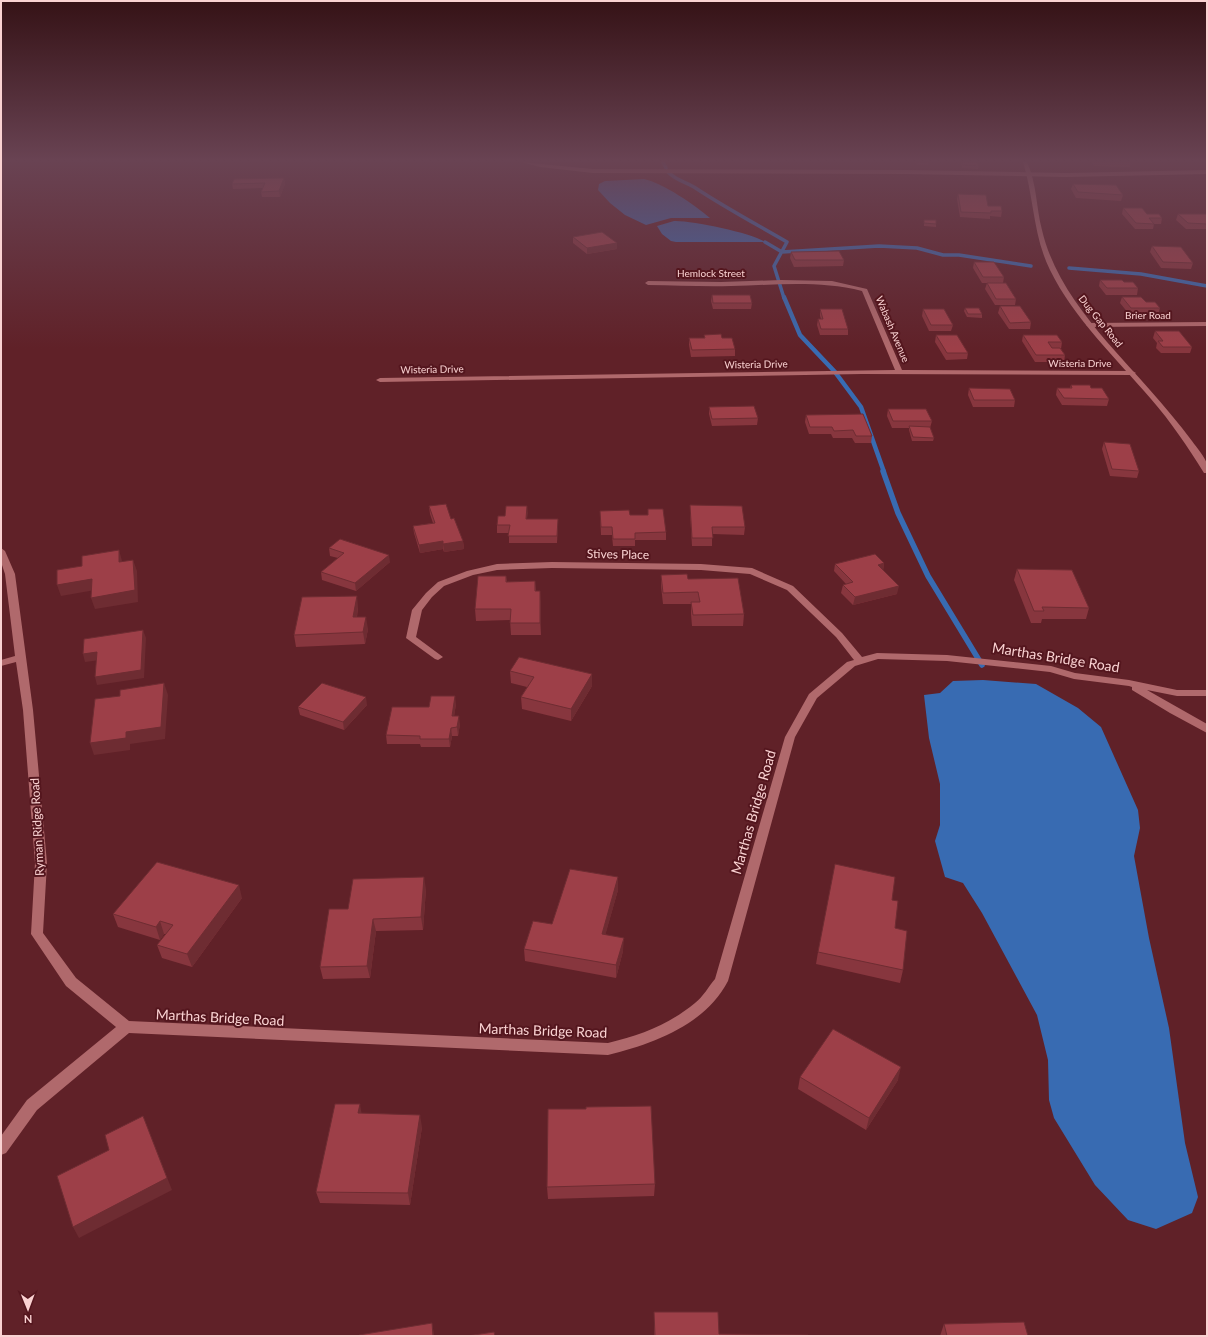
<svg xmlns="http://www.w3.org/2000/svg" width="1208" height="1337" font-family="Lato,sans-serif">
	<rect width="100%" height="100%" fill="#602128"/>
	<path fill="#386bb2" d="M644,179C663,183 695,205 710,218H671L646,225L625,215L610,203L598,190L599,184L605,181Z
		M674,221C690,220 753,233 765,242H676L671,241L662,234L657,226Z
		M983,680L1036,684L1078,708L1101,727L1138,810L1140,828L1134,856L1149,938L1169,1028L1185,1143L1198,1197L1192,1213L1156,1229L1128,1220L1095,1185L1054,1118L1049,1100L1048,1060L1037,1015L982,913L963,883L945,877L935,841L940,825V784L929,738L924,695L940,693L953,681Z"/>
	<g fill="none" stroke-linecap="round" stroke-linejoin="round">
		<path stroke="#386bb2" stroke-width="3.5" d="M663,162L666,168
			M668,172C677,181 684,181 694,187C724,207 756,224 787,242L774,266L784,298
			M765,242L782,252L879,246L917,248L943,255H959L1031,266
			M1069,268L1141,274L1207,286"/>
		<path stroke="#386bb2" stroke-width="4.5" d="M784,297L800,335L835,372L861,407L884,472"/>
		<path stroke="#386bb2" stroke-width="5.5" d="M883,471L898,513L928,576L982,665"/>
		<path fill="#b0696c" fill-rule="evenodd" d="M521,162L593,169L906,170L1066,173L1207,170V174L1066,177L906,174L593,173L540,167Z
			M781,280L832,281L867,289L902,370L1132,371L1136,373L1132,375L862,374L380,382L376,380L380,378L895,370L862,291C819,280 775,285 731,286C703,287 676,285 648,285L645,283L648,281L721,282Z
			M1207,322V326L1089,327L1086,325L1089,323Z
			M1,548L5,551L15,574L33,710L47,863L43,933L76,978L129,1021L608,1043C641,1035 668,1025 695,1003C703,997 709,986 715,979L785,737L809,694L847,662L854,660L836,637L787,590L750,574L701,570L552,568L497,570L473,575L444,586L432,597L422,610L416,637L443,657L438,660L435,659L406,638L412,610L426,593L438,582L467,571L497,564L552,562L701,564L752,568L793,586L842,633L862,657L877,653L947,655L1051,666L1075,673L1129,680L1177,690H1207V696H1177L1147,690L1207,724V733L1170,713L1132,690V687L1129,686L1074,679L1050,672L947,661L878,659L855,666L817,698L795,737L728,981C705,1025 653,1044 608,1055L129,1033L37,1110L6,1153L1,1155V1136L27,1100L116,1027L66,986L31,934L35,863L23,710L16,662L1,666V660L15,656L5,574L1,562Z"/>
		<path fill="#b0696c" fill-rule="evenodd" d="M1023,162H1027C1037,184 1036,207 1042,230C1052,273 1079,309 1107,342C1136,375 1166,406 1192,441C1197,448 1205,457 1207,464C1208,467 1207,471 1207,473H1204C1188,447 1171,422 1151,399C1116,358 1074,319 1050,270C1033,236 1034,197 1023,162Z"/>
	</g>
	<path fill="#87363e" d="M915,162H929V165H917Z
		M961,162H977L979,166L978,169L962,168Z
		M1091,162H1131L1130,167L1095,166Z
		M284,178L285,184L280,197H262L261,192L263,188L233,189L232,184Z
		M1073,184L1123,195L1121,201L1076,198L1071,189Z
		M958,194L1002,211L1001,217L990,216V219L960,217L957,199Z
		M1123,208L1162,218L1161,224H1154L1153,229H1135L1122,214Z
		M1178,214L1207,215V229H1186L1176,220Z
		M924,220L936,224V227L924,226Z
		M573,237L617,249L587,254L573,243Z
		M1152,246L1193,263L1191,269L1161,268L1150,252Z
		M791,252L844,260L843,266L794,267L790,258Z
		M974,262L1004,277L1003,283L1016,299L1015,305H995L985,289L987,283H982L973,268Z
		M1100,280L1138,288L1137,295H1106L1099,286Z
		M712,295L752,303L751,309H713L711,301Z
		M1122,297L1146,302L1160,308L1158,315L1129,314L1120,303Z
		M1000,306L1031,322L1030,329H1009L998,313Z
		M965,308L982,314V318L967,317L964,311Z
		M820,309L848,329V335H820L817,325L818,319H821L820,316Z
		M923,309L953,325L951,331H929L922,316Z
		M1155,331L1192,347L1190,353H1161L1156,348L1157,343L1153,338Z
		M704,335L722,338L735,349V356L691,357L689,345V338H704Z
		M936,335L968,353L967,359L946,360L935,342Z
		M1023,335L1062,342L1061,349L1065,355L1064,362H1035L1022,341Z
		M1071,385L1091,388L1109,399L1107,406L1062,405L1056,395L1057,388H1070Z
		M969,388L1015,400L1014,407H973L968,395Z
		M709,407L758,418L757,425L712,426L709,414Z
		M888,409L932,421L930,428L934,438L933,441H912L909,430V428H892L887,416Z
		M806,415L872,436L871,443H855L852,438H833L831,434H809L805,422Z
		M1104,442L1139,471L1137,478L1110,476L1102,449Z
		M690,505L745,527L744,535L712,534V546H692L690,512Z
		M429,506L451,519L463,541L464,549L444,552L443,549L420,553L414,533L413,526L433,523L430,514Z
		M527,506V519H558L557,543H509V533H497V525L505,516Z
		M648,509L666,532V540H635V546H613L612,535H601L600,511L630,515H648Z
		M329,548L390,562L356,591L322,580L321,572L338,558L330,556Z
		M884,563L883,571L897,594L853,605L841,593L843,585L846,584L834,571L835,564Z
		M1017,569L1089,608L1086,619H1042L1041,623H1031L1014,580Z
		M661,575L688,579L744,614L743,626H692L691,614V604H663L661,586Z
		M506,576L507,582L535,581L536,591L541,602V635H511L510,620L476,621L475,609Z
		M358,607L357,617L368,629L365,644L296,647L294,635Z
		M510,671L592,686L571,721L522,709L521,697L527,687L511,683Z
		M456,704L454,716L460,724L458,736H452L450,747H421L420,744H387L386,735L429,707Z
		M367,705L344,730L300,715L298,707Z
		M426,889L423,930L376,931L370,978L323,979L320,967L348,909Z
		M618,890L605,935L623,951L616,978L525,961L524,949L552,924Z
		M242,898L192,967L162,958L157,945L166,934H164L160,940L118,927L113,914Z
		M892,900L895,928L903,970L900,983L816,964L818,952Z
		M800,1077L898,1080L866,1130L798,1089Z
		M586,1109L655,1184L654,1196L548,1199L547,1187Z
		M362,1114L422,1127L410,1205L320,1203L316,1192Z
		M654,1312L719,1334L808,1336H654Z
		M944,1324L1028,1336H940Z"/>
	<path fill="#6e2c32" d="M284,178L285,184L280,197L279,191Z
		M617,243V249L587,254V248Z
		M527,506L528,513L526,526V519Z
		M558,519V526L557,543V536Z
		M443,541V549L420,553L419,545Z
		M463,541L464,549L444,552L443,544Z
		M119,550L122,561L123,573L119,562Z
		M389,555L390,562L356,591L355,583Z
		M133,560L137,571L138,602L95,609L91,598Z
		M884,563L883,571L878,565Z
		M92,579L95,590L61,596L57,585Z
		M899,586L897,594L853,605L855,597Z
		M540,591L541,602V635L540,623Z
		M357,596L358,607L355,629L353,617Z
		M366,617L368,629L365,644L363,632Z
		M143,630L146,638L144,678L97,685L95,677Z
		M97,652L100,660L85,662L83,654Z
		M592,674V686L571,721V709Z
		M164,683L168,695L165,739L130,744V750L94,755L90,743L126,732Z
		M455,696L456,704L453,724L452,716Z
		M366,697L367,705L344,730L343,722Z
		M459,716L460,724L458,736L457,727Z
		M451,728L452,736L450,747L449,739Z
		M424,877L426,889L423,930L421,917Z
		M618,877V890L602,947V934Z
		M239,885L242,898L192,967L187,954Z
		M373,919L376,931L370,978L367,966Z
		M160,921L164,934L160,940L156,927Z
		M624,938L623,951L616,978V965Z
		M901,1067L898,1080L866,1130L869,1118Z
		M360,1104L362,1116L358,1113Z
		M420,1115L422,1127L410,1205L408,1193Z
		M143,1116L172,1190L79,1238L73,1227Z
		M432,1323L434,1334V1336H433Z"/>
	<path fill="#9d3f48" stroke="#6e2c32" d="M917,162H929V163L918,162Z
		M962,162H977L979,166L963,165Z
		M284,178L279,191L261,192L265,183L232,184L234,179Z
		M1073,184L1116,185L1123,195L1078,192Z
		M958,194L986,195L988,206H1001L1002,211H991V213L961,212Z
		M1123,208H1142L1147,214H1159L1162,218H1149L1154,224L1136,223Z
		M1178,214H1206L1207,215V224L1188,223Z
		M924,220H936V224L924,223Z
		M602,232L617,243L587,248L573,237Z
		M1152,246L1181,247L1193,263L1163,262Z
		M839,251L844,260H795L791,252Z
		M974,262H994L1004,277H983Z
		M1100,280H1122L1124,282H1133L1138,288H1107Z
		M987,283H1006L1016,299H996Z
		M712,295H750L752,303H713Z
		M1122,297H1141L1146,302H1155L1160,308H1131Z
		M1000,306H1020L1031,322L1010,323Z
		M965,308H979L982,314H968Z
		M820,309H842L848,329H821L818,319H823Z
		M923,309H944L953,325H931Z
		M1155,331H1179L1192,347H1163L1158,341H1163Z
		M721,334L722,338H732L735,349L692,350L689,338H705L704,335Z
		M936,335H957L968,353H947Z
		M1023,335H1057L1062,342H1048L1052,348H1060L1065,355H1036Z
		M1071,385H1090L1091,388H1102L1109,399L1064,398L1057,388H1072Z
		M969,388L1010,389L1015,400H974Z
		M754,406L758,418L712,419L709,407Z
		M888,409H926L932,421H893Z
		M863,414L872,436H856L853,430L834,431L832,427H810L806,415Z
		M909,426L930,427L934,438L913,437Z
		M1104,442L1130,444L1139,471L1112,469Z
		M446,504L451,519L454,518L463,541L443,544V541L419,545L413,526L435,523L429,506Z
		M690,505L742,506L745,527H712L713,538H692Z
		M506,506H527L526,519H558L557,536H508L510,525H497L498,516H505Z
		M648,509H663L666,532L635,533V539H613L612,527H601L600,511L629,510L630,515H648Z
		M340,539L389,555L355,583L321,572L344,553L329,548Z
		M119,550V562L133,560L135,590L91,598L92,579L57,585V570L82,566V556Z
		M875,554L884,563L878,565L899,586L855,597L843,585L853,582L835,564Z
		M1017,569L1072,570L1089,608L1042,607L1044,611H1034Z
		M687,574L688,579L738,578L744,614L693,615L691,602H700L698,592L663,593L661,575Z
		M478,576H506V582L535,581V591H540V623H510L511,609H475Z
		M357,596L353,617H366L363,632L294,635L302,597Z
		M143,630L141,670L95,677L97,652L83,654L84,639Z
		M519,657L592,674L571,709L521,697L534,677L510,671Z
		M164,683L161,727L126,732V738L90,743L95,699L120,696V690Z
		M322,683L366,697L343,722L298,707Z
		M431,696H455L452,716H459L457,727L451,728L449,739H420V736L386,735L392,707H429Z
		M157,862L239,885L187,954L157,945L173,925L160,921L156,927L113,914Z
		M835,864L895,877L892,900L898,901L895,928L907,931L903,970L818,952Z
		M570,869L618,877L602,934L624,938L616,965L524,949L533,921L552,924Z
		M424,877L421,917L373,919L367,966L320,967L329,909H348L353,879Z
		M833,1029L901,1067L869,1118L800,1077Z
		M335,1104H360L358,1113L420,1115L408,1193L316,1192Z
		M651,1106L655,1184L547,1187L548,1109H586V1107Z
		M143,1116L167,1178L73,1227L57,1176L109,1150L105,1135Z
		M654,1312H718L719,1334L808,1335V1336H655Z
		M1024,1322L1028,1336H947L944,1324Z
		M432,1323L433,1336H359V1335Z
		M494,1332L495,1336H467Z"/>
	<linearGradient id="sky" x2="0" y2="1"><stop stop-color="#351216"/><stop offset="0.46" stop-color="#694353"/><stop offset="1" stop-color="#694353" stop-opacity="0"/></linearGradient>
	<rect width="1208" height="349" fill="url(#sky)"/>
	<g text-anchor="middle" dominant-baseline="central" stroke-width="4" stroke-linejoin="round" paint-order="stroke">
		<g font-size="10" fill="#fad2d2" stroke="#54161e">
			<text x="711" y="273">Hemlock Street</text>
			<text x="1148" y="315">Brier Road</text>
			<text transform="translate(1101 321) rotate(51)">Dug Gap Road</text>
			<text transform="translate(893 329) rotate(67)">Wabash Avenue</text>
			<text x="1080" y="363">Wisteria Drive</text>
			<text transform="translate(756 364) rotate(-1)">Wisteria Drive</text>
			<text transform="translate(432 369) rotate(-1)">Wisteria Drive</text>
		</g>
		<g font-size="12" fill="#fad2d2" stroke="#54161e">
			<text transform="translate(618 554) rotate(1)">Stives Place</text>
			<text transform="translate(37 827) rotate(-93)">Ryman Ridge Road</text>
		</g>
		<g font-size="14" fill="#fad2d2" stroke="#54161e">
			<text transform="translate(1056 657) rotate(9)">Marthas Bridge Road</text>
			<text transform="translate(753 812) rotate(-74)">Marthas Bridge Road</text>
			<text transform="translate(220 1017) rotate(3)">Marthas Bridge Road</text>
			<text transform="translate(543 1030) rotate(2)">Marthas Bridge Road</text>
		</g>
	</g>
	<rect width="1208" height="1337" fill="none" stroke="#fad2d2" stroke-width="4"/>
	<g transform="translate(28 1309) rotate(179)" stroke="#54161e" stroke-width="3" paint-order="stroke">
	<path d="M0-3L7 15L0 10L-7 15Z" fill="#fad2d2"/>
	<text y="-6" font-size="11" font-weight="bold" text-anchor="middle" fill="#fad2d2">N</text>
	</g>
</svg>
